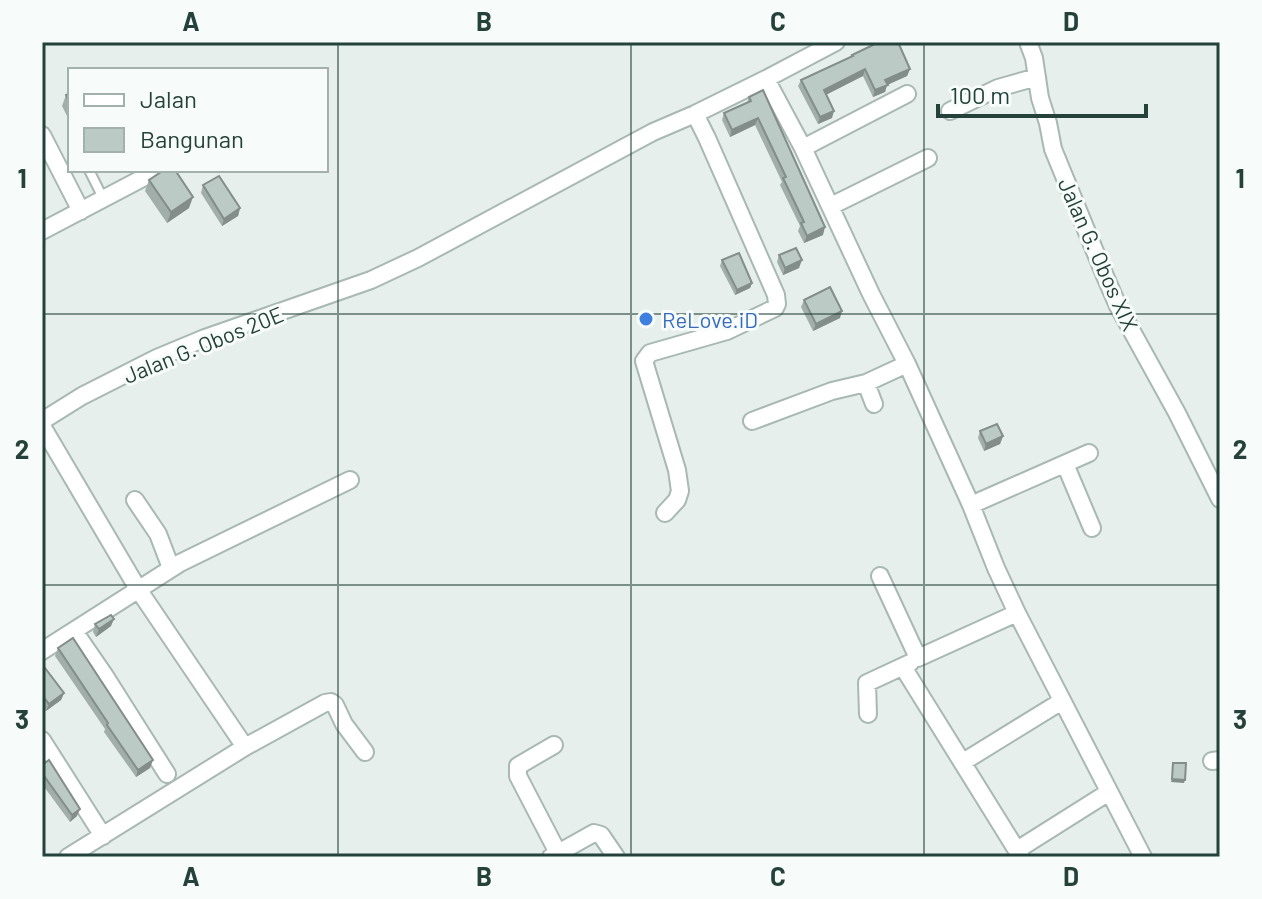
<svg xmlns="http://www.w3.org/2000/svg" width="1262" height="899" font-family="Barlow,sans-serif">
	<rect width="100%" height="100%" fill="#e6efeb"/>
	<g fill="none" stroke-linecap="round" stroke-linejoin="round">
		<defs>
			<path id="service" d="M89,170L103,198"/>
			<path id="minor" d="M1028,42L1034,58L1040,98L1048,123L1053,149L1105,276L1118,306L1177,413L1220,499
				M766,79L803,148L871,294L907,364L971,505L996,568L1017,613L1143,857
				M950,111L998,88L1037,77
				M42,135L81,211
				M803,148L907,94
				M831,206L928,158
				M42,231L158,170
				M866,383L874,404
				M42,421L82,396L157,358L205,338L371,280L418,258L653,132L695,114L766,79L836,42
				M752,421L832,391L866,383L907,364
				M42,426L138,589L245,747
				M1065,464L1092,528
				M135,500L158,534L171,568
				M971,505L1089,453
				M665,513L677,500L680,491L677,470L644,361L650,353L727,331L775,308L777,304L776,295L707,138L695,114
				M880,576L918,658L1017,613
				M74,631L105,676L167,774
				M42,651L180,563L350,480
				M903,667L1021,857
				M868,714L867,683L910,663
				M42,740L103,836
				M554,745L518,766V776L558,853
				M1212,761L1220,760
				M963,762L1062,701
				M1017,850L1109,792
				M68,857L245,747L325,703L331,702L335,705L344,724L365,752
				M551,857L594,833L601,835L616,857"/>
		</defs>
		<use href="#service" stroke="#a8b8b2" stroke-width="12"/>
		<use href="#minor" stroke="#a8b8b2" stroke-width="20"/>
		<use href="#service" stroke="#fff" stroke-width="8"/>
		<use href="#minor" stroke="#fff" stroke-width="16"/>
	</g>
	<path fill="#a1aea9" d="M875,42H898L910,69L907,76L887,85L885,92L873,97L863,76L826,94L832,118L818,124L798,86L801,80L852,57V55L874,45Z
		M70,93V122L62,106L66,95Z
		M749,97L823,235L804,243L798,231L800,226L780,185L782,182L755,125L730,137L722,120L724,113L747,103Z
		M149,180L189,208L167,223L145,191Z
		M203,185L240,208L238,216L222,226L201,193Z
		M779,255L799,268L783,275L777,262Z
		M722,260L752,283L750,288L735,295L720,266Z
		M804,300L840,318L813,331L801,307Z
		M980,431L1003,436L1000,444L984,451L978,438Z
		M95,624L111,626L96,637L93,632Z
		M58,648L150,768L136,777L104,732L105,729L55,656Z
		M42,664L64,693L61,700L46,711L42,706Z
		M42,765L77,816L70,822L42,784Z"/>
	<path fill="#838d89" d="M865,69L863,76L822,97L824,90Z
		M910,69L907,76L887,85L885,92L873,97L875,90L885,80Z
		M834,111L832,118L818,124L820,117Z
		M758,118L755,125L730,137L732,130Z
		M193,197L189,208L167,223L171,212Z
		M240,208L238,216L222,226L224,219Z
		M825,227L823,235L804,243L807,236Z
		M802,260L799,268L783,275L785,268Z
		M752,283L750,288L735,295L737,290Z
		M842,311L840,318L813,331L816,324Z
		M1003,436L1000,444L984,451L986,444Z
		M114,619L111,626L96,637L99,629Z
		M64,693L61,700L46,711L49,704Z
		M153,760L150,768L136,777L138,770Z
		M1172,779L1185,780L1184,783L1171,782Z
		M80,809L77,816L70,822L72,815Z"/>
	<path fill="#bbcac4" stroke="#838d89" stroke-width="2" d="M877,42H898L910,69L885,80L888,85L875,90L865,69L824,90L834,111L820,117L801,80L853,56L852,55L877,43Z
		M763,90L825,227L807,236L801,223L804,222L783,178L786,177L758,118L732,130L724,113L751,101L749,97Z
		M70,93V104L66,95Z
		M164,170H175L193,197L171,212L149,180Z
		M219,176L240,208L224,219L203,185Z
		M796,248L802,260L785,268L779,255Z
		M739,253L752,283L737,290L722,260Z
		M830,287L842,311L816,324L804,300Z
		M997,424L1003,436L986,444L980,431Z
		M111,615L114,619L99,629L95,624Z
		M73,638L153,760L138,770L107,725L108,723L58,648Z
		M42,664L64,693L49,704L42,695Z
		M49,760L80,809L72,815L42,773V765Z
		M1173,763H1186L1185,780L1172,779Z"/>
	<path fill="none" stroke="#24423a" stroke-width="2" stroke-opacity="0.55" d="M338,42V857M631,42V857M924,42V857M42,314H1220M42,585H1220"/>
	<circle fill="#3f7fe0" stroke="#f7fbf9" stroke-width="3" cx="646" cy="319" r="8"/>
	<g text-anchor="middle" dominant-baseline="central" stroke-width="6" stroke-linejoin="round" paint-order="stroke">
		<g font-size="22" fill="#24423a" stroke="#f7fbf9">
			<text transform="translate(1099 254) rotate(66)">Jalan G. Obos XIX</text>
			<text transform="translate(203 344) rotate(-22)">Jalan G. Obos 20E</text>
		</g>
		<g font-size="22" fill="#366cbe" stroke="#f7fbf9" text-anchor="start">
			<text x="662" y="319">ReLove.iD</text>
		</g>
	</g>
	<rect width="1262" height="899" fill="none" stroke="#f7fbf9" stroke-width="88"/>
	<rect x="68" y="68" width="260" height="104" fill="#f7fbf9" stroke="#a3b1ad" stroke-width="2"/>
	<rect x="84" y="94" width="40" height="12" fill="#ffffff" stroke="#a3b1ad" stroke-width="2"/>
	<text x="140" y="108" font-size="24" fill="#24423a">Jalan</text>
	<rect x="84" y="128" width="40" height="24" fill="#bbcac4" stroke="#a3b1ad" stroke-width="2"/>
	<text x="140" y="148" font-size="24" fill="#24423a">Bangunan</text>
	<path d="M938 104v12h208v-12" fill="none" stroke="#24423a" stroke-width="4"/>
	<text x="950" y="104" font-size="24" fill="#24423a" stroke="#f7fbf9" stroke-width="6" paint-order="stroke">100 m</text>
	<rect x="44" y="44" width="1174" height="811" fill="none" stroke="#24423a" stroke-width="3"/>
	<g font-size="26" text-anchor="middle" font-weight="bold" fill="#24423a">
		<text x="191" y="31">A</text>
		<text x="484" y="31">B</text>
		<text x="778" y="31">C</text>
		<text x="1071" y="31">D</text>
		<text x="22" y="188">1</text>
		<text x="1240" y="188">1</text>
		<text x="22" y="459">2</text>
		<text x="1240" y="459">2</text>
		<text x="22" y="729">3</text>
		<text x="1240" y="729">3</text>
		<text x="191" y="886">A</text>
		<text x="484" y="886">B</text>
		<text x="778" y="886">C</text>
		<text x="1071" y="886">D</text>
	</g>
</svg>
